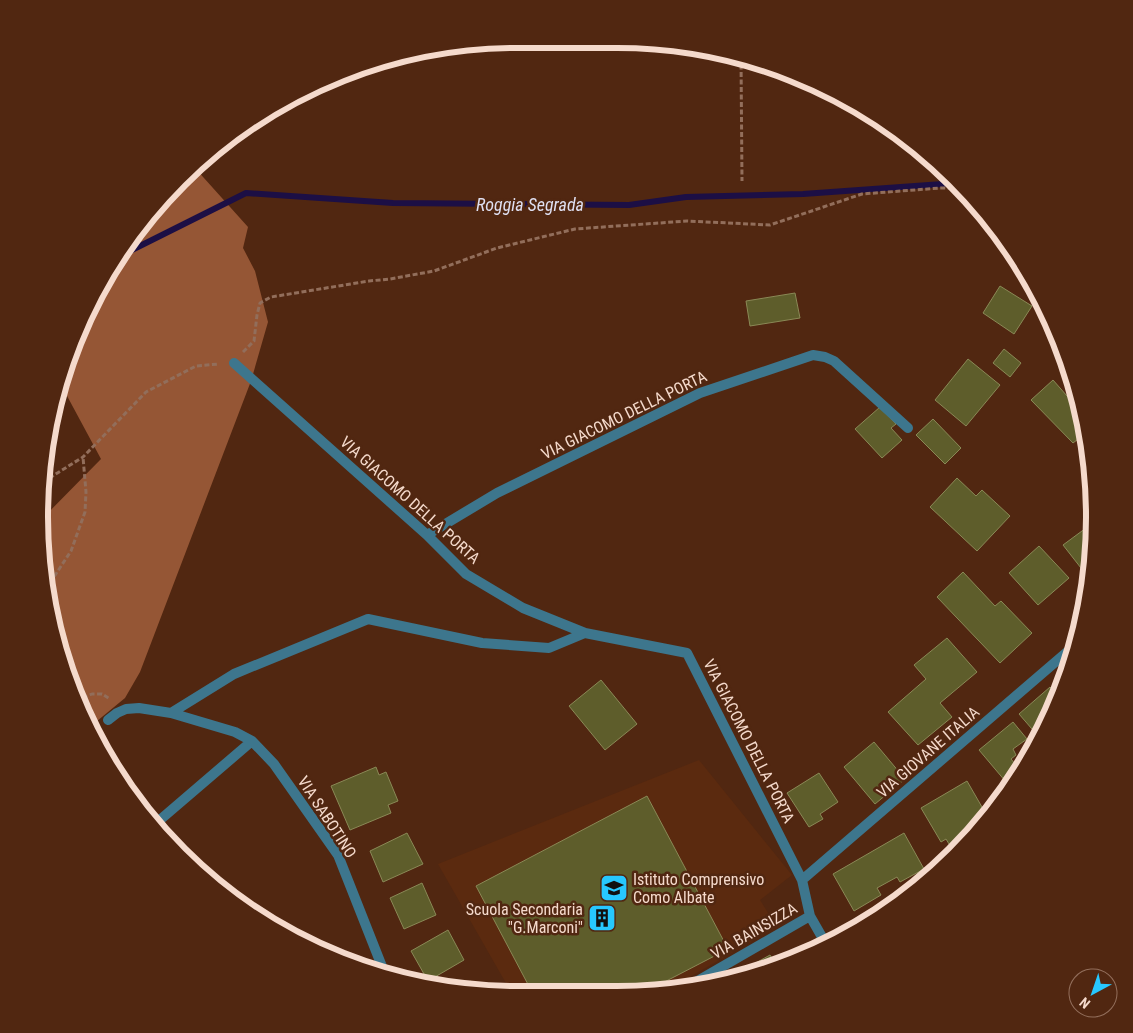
<svg xmlns="http://www.w3.org/2000/svg" width="1133" height="1033" font-family="'Roboto Condensed',sans-serif">
	<rect width="100%" height="100%" fill="#512711"/>
	<path fill="#5b2a0f" d="M699,760L792,875L760,900L777,927L669,989L617,994L511,992L438,864Z"/>
	<path fill="#955635" d="M195,168L248,227L243,248L255,271L268,322L251,381L140,672L125,698L91,726L75,700L48,610L39,522L101,459L59,381L88,305L138,225Z"/>
	<g fill="none" stroke-linecap="round" stroke-linejoin="round">
		<path stroke="#1c0f45" stroke-width="6" d="M118,257L246,193L393,203L629,205L686,197L803,194L957,183"/>
	</g>
	<path fill="#5e5d2b" stroke="#8a8956" d="M1000,286L1032,306L1014,334L983,313Z
		M795,293L800,318L750,326L746,301Z
		M1004,349L1021,363L1010,377L993,363Z
		M968,359L1000,385L966,426L935,400Z
		M1053,380L1082,413L1085,423L1086,433L1073,443L1031,400Z
		M880,407L896,424L891,428L902,440L882,458L855,429Z
		M933,419L961,448L945,464L916,435Z
		M1086,437L1088,456L1078,445Z
		M957,478L976,496L982,490L1010,516L977,551L930,507Z
		M1086,528L1092,536L1088,577L1063,545Z
		M1039,546L1069,578L1038,605L1009,573Z
		M963,572L995,606L1001,601L1032,633L1000,663L937,597Z
		M947,638L977,672L940,703L952,717L918,745L888,712L926,679L914,665Z
		M601,680L637,724L605,750L569,706Z
		M1050,687L1059,697L1038,736L1019,714Z
		M1013,722L1027,739L1013,749L1016,755L1011,759L1020,770L1006,782L979,750Z
		M874,742L905,779L875,804L844,767Z
		M376,767L379,775L386,772L398,801L388,805L391,813L350,830L331,786Z
		M819,773L838,802L820,814L823,819L809,827L787,793Z
		M967,781L986,814L977,820L979,824L955,854L946,839L941,842L921,808Z
		M647,796L728,949L647,991L617,994L532,992L476,886Z
		M407,833L423,864L383,882L370,851Z
		M904,833L924,869L900,882L897,877L877,888L881,895L854,911L833,874Z
		M422,883L436,915L404,929L390,898Z
		M448,930L464,960L428,981L411,951Z
		M770,955L776,965L723,981Z
		M471,981L477,991L456,990Z"/>
	<g fill="none" stroke-linecap="round" stroke-linejoin="round">
		<path stroke="#926e5b" stroke-width="3" stroke-dasharray="5 2.5" stroke-linecap="butt" d="M741,57L742,181
			M243,352L254,341L257,315L260,303L271,297L369,281L390,279L434,271L497,248L575,229L687,221L770,225L862,194L940,188H962
			M43,482L83,457L146,392L196,366L219,364
			M46,589L71,551L85,512L86,492L83,457
			M76,701L92,694H102L110,699"/>
		<path stroke="#3d768d" stroke-width="10" d="M234,363L427,535L466,574L523,608L585,633L687,653L802,880L810,916L826,944
			M427,535L497,493L700,393L813,355L825,357L834,361L908,428
			M171,713L234,674L368,619L482,643L549,648L585,633
			M108,720L117,713L126,709L139,708L171,713L235,732L252,741L274,764L338,855L385,974
			M154,825L252,741
			M802,880L1074,646
			M687,987L810,916"/>
	</g>
	<defs>
		<symbol id="school-square" viewBox="-11 -11 22 22"><rect x="-9" y="-9" width="18" height="18" rx="4" fill="#27c8ff" stroke="#512711"/><path d="M0-5L7-2L0 1L-7-2ZM-4 1L0 2.5L4 1V4Q0 6-4 4Z" fill="#111"/></symbol>
		<symbol id="building-square" viewBox="-11 -11 22 22"><rect x="-9" y="-9" width="18" height="18" rx="4" fill="#27c8ff" stroke="#512711"/><path d="M-4-6H4V6H1V3H-1V6H-4ZM-2.5-4.3h1.7v1.8h-1.7ZM.8-4.3h1.7v1.8H.8ZM-2.5-1h1.7V.8h-1.7ZM.8-1h1.7V.8H.8Z" fill="#111"/></symbol>
	</defs>
	<g fill-rule="evenodd">
		<use href="#school-square" x="598" y="872" width="32" height="32"/>
		<use href="#building-square" x="586" y="902" width="32" height="32"/>
	</g>
	<g text-anchor="middle" dominant-baseline="central" stroke-width="5" stroke-linejoin="round" paint-order="stroke">
		<g font-size="16" fill="#f5dacc" stroke="#512711">
			<text transform="translate(624 415) rotate(-26)">VIA GIACOMO DELLA PORTA</text>
			<text transform="translate(410 500) rotate(42)">VIA GIACOMO DELLA PORTA</text>
			<text transform="translate(749 741) rotate(63)">VIA GIACOMO DELLA PORTA</text>
			<text transform="translate(928 752) rotate(-41)">VIA GIOVANE ITALIA</text>
			<text transform="translate(327 817) rotate(57)">VIA SABOTINO</text>
			<text transform="translate(754 931) rotate(-30)">VIA BAINSIZZA</text>
		</g>
		<g font-size="16" fill="#f5dacc" stroke="#512711" text-anchor="start">
			<text x="633" y="879">Istituto Comprensivo<tspan x="633" dy="18">Como Albate</tspan></text>
			<text x="583" y="909" text-anchor="end">Scuola Secondaria<tspan x="583" dy="18">"G.Marconi"</tspan></text>
		</g>
		<g font-size="18" font-style="italic" fill="#dfdff1" stroke="#512711">
			<text x="530" y="204">Roggia Segrada</text>
		</g>
	</g>
	<path d="M0 0H1133V1033H0ZM517 48H617A469 469 0 0 1 1086 517V517A469 469 0 0 1 617 986H517A469 469 0 0 1 48 517V517A469 469 0 0 1 517 48Z" fill="#512711" fill-rule="evenodd"/>
	<path fill="none" stroke="#f5dacc" stroke-width="6" d="M517 48H617A469 469 0 0 1 1086 517V517A469 469 0 0 1 617 986H517A469 469 0 0 1 48 517V517A469 469 0 0 1 517 48Z"/>
	<g transform="translate(1093 993) rotate(220)"><circle r="24" fill="#512711" stroke="#936f5c"/>
	<path d="M0-4L9 19L0 12L-9 19Z" fill="#27c8ff"/>
	<text y="-8" font-size="14" font-weight="bold" text-anchor="middle" fill="#f5dacc">N</text>
	</g>
</svg>
